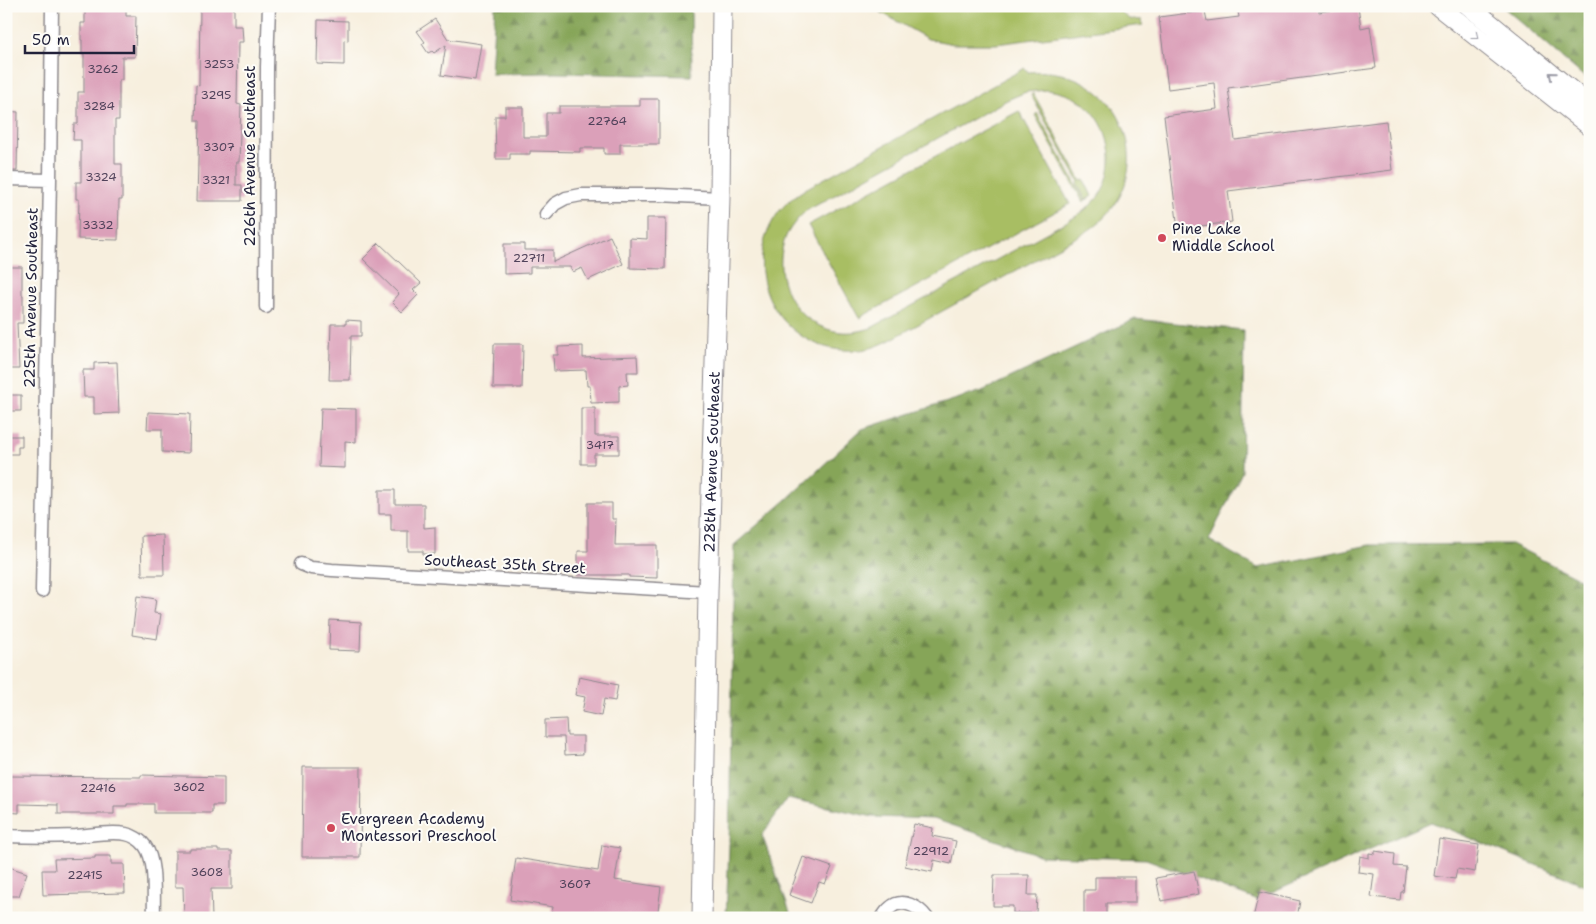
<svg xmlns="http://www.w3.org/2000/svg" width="1596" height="924" font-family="'Shantell Sans',sans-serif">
	<defs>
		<pattern id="forest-firs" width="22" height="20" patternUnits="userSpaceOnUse" patternTransform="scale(1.25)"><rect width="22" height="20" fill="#86a559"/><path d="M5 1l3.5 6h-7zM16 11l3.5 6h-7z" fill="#6d864b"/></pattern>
	</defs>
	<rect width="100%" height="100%" fill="#fdfcf7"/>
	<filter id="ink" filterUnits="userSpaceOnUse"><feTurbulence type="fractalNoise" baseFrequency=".02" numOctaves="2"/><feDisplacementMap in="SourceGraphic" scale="10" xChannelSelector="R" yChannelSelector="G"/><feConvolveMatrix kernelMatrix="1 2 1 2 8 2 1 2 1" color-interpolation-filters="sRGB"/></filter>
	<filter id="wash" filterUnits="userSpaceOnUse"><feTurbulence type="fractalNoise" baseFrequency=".0096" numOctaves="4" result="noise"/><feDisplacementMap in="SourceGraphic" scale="20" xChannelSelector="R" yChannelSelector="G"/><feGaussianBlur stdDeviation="1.12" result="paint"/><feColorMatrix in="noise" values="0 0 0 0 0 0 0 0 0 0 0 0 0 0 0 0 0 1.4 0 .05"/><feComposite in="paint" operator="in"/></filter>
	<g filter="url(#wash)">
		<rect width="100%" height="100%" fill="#f7efde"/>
		<path fill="#a8be63" stroke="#65704f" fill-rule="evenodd" d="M870,6H1114L1129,19L1142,20L1143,25L996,44H954L928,39Z
			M1025,68L1028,72C1125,63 1168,180 1086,232L890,340C880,345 869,350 857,350C784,356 734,274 778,213C786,202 796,195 807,188ZM1047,90C1063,92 1077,97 1089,108C1113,131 1117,171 1098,197C1089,208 1080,214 1068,221L871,328C861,331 852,333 841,332C795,327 768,276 787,234C792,225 799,217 806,211L1007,100L1026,92Z
			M1033,93L1081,181L1084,180L1092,196L1086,200L1077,184L1079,182L1031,95Z
			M1019,111L1070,204L859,318L808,225Z
			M1037,113L1085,201L1083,202L1035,115Z"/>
		<path fill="url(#forest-firs)" stroke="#54644a" d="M495,6H691L692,76L556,73L491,74Z
			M1502,6H1590V82Z
			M1135,319L1244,330L1242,472L1209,540L1258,568L1369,545L1511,544L1590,584V889L1587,886L1431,822L1256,900L1146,859L1042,856L934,819L873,817L788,798L762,835L792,918H726L729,847L734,545L785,501L862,429L982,391Z"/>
		<g id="blocks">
			<path fill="#dba0b9" d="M85,6H126V16H136L135,57H122V80H119V120H115V164H122V200H119L118,240L78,239L79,199H76V182H81V140H73L74,124H78V92H84V54H82V40H81V23H85Z
				M200,6H234V26H242L243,42H238L237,104L241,105L239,162H236V185H242V201H197L199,121H195L196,85L199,86Z
				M1237,6H1319V12L1358,7L1361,28L1370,26L1376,68L1228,88L1235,140L1386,121L1392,170L1228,191L1232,222L1178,229L1164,116L1217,109L1214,83L1168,89L1159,17L1205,11L1207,21L1239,17Z
				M435,19L448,39L481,44L475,80L441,75L446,45L434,53L432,51L428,53L422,44L425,42L417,31Z
				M318,20L348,21V41L344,40V65L317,64Z
				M640,99H659V144H620V154H604V148H580V152L530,151V154H510V159H496L495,116H505V107H523V137H546V113H559V106H640Z
				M6,111L18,112L17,171H6Z
				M647,218H666L665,269L630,268V238L647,239Z
				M610,236L623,264L588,280L582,268L573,272L570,267H530V273L504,274V244H524V250H553V262Z
				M379,243L421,283L413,290L418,295L402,312L392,302L399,294L363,259Z
				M6,267H22V295H23V323H17L19,369H6Z
				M346,320L361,321V336H351L350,380H329L331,324H346Z
				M494,344H523L522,388H493Z
				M583,346V358L637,356L638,372H627L628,385L619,386V402L591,403L590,386H587L586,370L554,371L553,355H558V347Z
				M117,362L119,413L94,414V397H84L83,370H94V363Z
				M6,395H21V411H6Z
				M321,408L356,409V442L345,441V468L319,467Z
				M581,408H595V436H619V454H594V464H581Z
				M148,412L190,414L189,453L162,452V429H147Z
				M6,436H22V447H18V454H6Z
				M379,490H395V504H424V528L435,527V554H423V551H408V531H391V514H379Z
				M588,503H612V519H616L615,545H657V578L629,577V575H578V551H588Z
				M163,535L164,575H142L141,536Z
				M137,596L156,599L154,613L161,614L157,639L132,635Z
				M330,620L361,622L360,651L329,650Z
				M579,677L618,685L615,701L604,699L601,716L582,712L585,697L575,695Z
				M566,719L567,736H583V754L565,755L564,737H545V720Z
				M303,767H361L360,857H302Z
				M141,775L224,777V805H212V813H154V804H127V806H114V814H58V805L19,804V813L6,812V776L141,777Z
				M914,824L933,828L932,836L956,841L951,864L934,860L932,872L905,866Z
				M1439,839L1479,845L1475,872L1457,869L1455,879L1434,876Z
				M602,845L620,848L615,880L661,887L657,918H574V916L552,913L553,907L510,900L516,858L598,871Z
				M190,849H218V851H232V889H211L212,918H184L183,887H175V851H190Z
				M1375,851L1395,854L1394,866L1406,867L1403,892H1401L1400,900L1371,897L1374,874L1358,872L1360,856L1369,858V853L1375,854Z
				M95,856H111V864H124L125,893L43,895L42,870H55L54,859L95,858Z
				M803,857L832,867L825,884L819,882L811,903L789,895Z
				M6,866L27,873L19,896H6Z
				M1194,871L1199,894L1161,901L1156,878Z
				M994,875H1029L1028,895H1037L1036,913H1013V906H993Z
				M1095,877H1135V903H1106V918H1084V890H1095Z
				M1259,892L1300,901L1297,918H1253Z"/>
		</g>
	</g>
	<g filter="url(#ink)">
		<use href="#blocks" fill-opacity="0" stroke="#8c888c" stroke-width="1"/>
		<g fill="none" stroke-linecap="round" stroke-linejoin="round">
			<defs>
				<path id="minor" d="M6,179L50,180
					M546,214L555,204L566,198L581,195H659L720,198
					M266,307L267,67L269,6
					M301,564L311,568L332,570L708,592
					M42,591L50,180L52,6
					M6,836C30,837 52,837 76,836C91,835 110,831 126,834C132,835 141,840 145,846C157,862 153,898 154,918
					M882,918C884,915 887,910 890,908C902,897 919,907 927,918"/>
				<g id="secondary">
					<path d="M1438,6L1590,126"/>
					<path d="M1469,6L1590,106"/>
					<path id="s1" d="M702,918L708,592L720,198L722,6"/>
				</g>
			</defs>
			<use href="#minor" stroke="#8c888c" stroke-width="15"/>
			<use href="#secondary" stroke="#8c888c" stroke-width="21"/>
			<use href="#minor" stroke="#fff" stroke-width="12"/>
			<use href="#secondary" stroke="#fff" stroke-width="19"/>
		</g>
		<defs><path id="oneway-chevron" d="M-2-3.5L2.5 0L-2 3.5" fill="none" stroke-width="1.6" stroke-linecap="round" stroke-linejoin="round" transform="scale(1.25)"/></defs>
		<g stroke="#9c9ca7">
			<use href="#oneway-chevron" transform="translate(1476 36) rotate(38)"/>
			<use href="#oneway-chevron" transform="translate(1552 75) rotate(-140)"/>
		</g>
	</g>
	<g fill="#d1495b" stroke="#fdfcf7" stroke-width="2">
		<circle cx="1162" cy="238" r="5"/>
		<circle cx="331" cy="828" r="5"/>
	</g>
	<g text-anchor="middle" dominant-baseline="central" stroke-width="4" stroke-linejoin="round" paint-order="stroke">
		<g font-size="12" fill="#50425a">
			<text x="219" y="64">3253</text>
			<text x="103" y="69">3262</text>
			<text x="216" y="95">3295</text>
			<text x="99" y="106">3284</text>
			<text x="607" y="121">22764</text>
			<text x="219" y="147">3307</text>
			<text x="101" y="177">3324</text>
			<text x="216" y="180">3321</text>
			<text x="98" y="225">3332</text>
			<text x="529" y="258">22711</text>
			<text x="600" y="445">3417</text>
			<text x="189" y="787">3602</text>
			<text x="98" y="788">22416</text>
			<text x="931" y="851">22912</text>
			<text x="207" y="872">3608</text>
			<text x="85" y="875">22415</text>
			<text x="575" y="884">3607</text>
		</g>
		<g font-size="15" fill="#22223b" stroke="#fdfcf7">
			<text transform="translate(250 156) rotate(-90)">226th Avenue Southeast</text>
			<text transform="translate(31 298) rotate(-89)">225th Avenue Southeast</text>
			<text stroke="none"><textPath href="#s1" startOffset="456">228th Avenue Southeast</textPath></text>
			<text transform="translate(505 564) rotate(3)">Southeast 35th Street</text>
		</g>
		<g font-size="15" fill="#22223b" stroke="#fdfcf7" text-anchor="start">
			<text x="1172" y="229">Pine Lake<tspan x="1172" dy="17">Middle School</tspan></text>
			<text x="341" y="819">Evergreen Academy<tspan x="341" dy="17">Montessori Preschool</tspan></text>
		</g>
	</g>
	<rect width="1596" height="924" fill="none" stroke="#fdfcf7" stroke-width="25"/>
	<path d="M25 45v8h109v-8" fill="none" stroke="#22223b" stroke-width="2.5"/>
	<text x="32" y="45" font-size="15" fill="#22223b" stroke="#fdfcf7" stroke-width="4" paint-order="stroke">50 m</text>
</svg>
